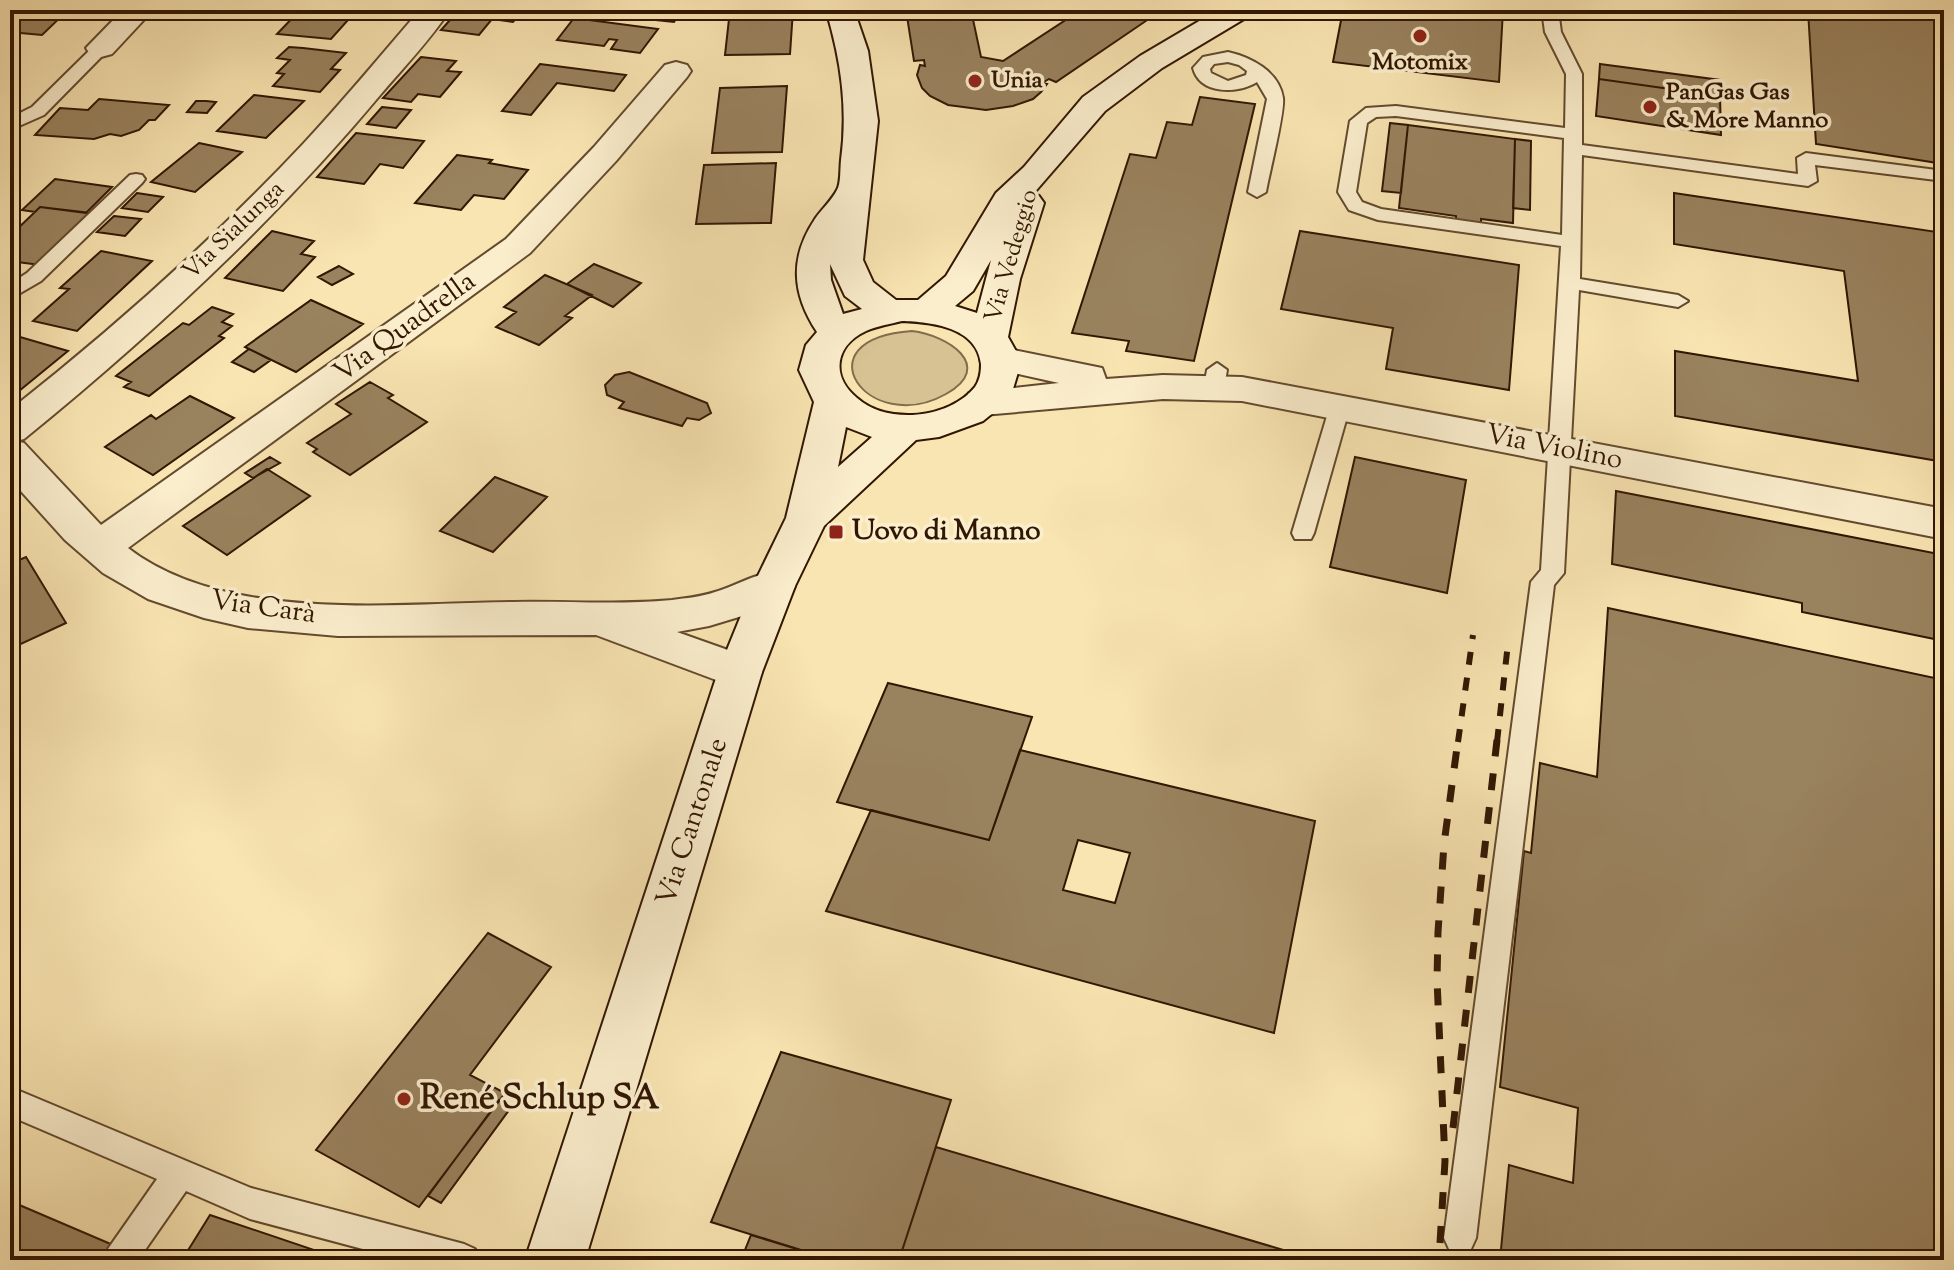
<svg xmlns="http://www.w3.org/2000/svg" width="1954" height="1270" font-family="'Sorts Mill Goudy',serif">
	<rect width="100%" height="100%" fill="#f9e5b2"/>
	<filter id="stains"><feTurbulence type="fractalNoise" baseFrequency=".0025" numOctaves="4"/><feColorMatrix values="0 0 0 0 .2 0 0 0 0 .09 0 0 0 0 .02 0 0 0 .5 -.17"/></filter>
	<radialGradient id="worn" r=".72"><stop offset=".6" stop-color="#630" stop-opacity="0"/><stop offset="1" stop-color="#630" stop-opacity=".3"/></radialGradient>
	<path fill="#d7c294" stroke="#846c4b" stroke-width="2" d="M912,331C947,335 996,366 946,394C868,438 798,339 912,331Z"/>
	<path fill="#99825e" stroke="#311602" stroke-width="2" fill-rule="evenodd" d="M10,10H68L42,35L10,32Z
		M300,10H357L331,39L277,34Z
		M459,10H523L513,22L492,19L479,35L441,30Z
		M651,10H682L674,22L645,19Z
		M730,10H793L790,54L725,55Z
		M906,10H971L981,57L1003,61L1081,10L1159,12L1056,82L1049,79L1042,83L1047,84L1041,92L1033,99L1013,106L986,110L948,105L930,96L922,88L917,75L920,65L925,66L924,60L914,61Z
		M1343,10H1503L1499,82L1333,62Z
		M1808,10H1944V164L1816,144Z
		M574,18L658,29L640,53L611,49L617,40L609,39L604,46L557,40Z
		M289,47L303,48L346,53L331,69L340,70L320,92L273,86L284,74L277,73L290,60L277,58Z
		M421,57L456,61L447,71L461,72L440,97L418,94L411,102L383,98Z
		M540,64L626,75L614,91L557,83L531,115L502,111Z
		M1600,64L1720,80V96L1599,79Z
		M1599,79L1720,96L1721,135L1596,116Z
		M787,86L782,152L712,153L720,88Z
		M254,95L304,101L266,138L217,131Z
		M1200,97L1255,104L1194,361L1126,351L1129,341L1072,333L1130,154L1156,158L1167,122L1192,125Z
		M99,99L169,105L155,120H149L139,130L121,136L110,134L94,139L35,135L60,108L88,110Z
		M196,101H206L216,102L207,113L187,112Z
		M382,107L411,110L396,128L367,124Z
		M1390,123L1408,125L1401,193L1382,191Z
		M1408,125L1515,139L1513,223L1481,219V224L1456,221V216L1399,208Z
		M356,133L424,141L403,168L380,164L364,184L317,177Z
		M1515,139L1531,141L1530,210L1513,208Z
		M199,143L242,152L195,192L151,182Z
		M457,155L492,160L489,163L528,170L504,199L474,195L461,210L415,203Z
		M776,163L771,223L696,224L704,165Z
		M55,179L112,187L86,213L40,207L35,212L22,210Z
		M137,193L163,197L148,212L122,208Z
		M1674,193L1944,233V462L1675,416V351L1858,381L1844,271L1674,244Z
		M40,207L91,213L40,265L10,261V236Z
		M114,216L141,219L125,236L97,232Z
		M272,231L314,241L301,254L315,257L283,291L225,278Z
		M1300,231L1519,265L1509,390L1386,369L1393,328L1281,309Z
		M101,251L152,261L77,331L33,321L69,289L60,288Z
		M594,264L641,283L613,307L567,284Z
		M339,266L353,274L332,285L318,277Z
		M545,275L592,295L565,316L572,318L539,345L496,327L516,312L504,307Z
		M311,300L363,324L296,372L245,347Z
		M212,307L233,314L222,322L232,326L219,336L224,338L149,396L124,387L131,382L116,376L183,323L189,325Z
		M20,337L68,351L19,391L10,385V338Z
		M249,349L271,360L254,372L232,362Z
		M629,372L707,403L711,413L699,420L687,418L682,426L619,408L624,402L607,395L605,385L615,375Z
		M370,382L393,395L388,398L427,422L350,475L313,452L317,449L307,443L351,414L336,404Z
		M190,396L234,418L153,475L105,447L151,415L156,419Z
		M270,457L280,463L253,478L245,473Z
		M1355,457L1466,480L1447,593L1330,567Z
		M267,469L310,496L227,555L183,526Z
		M495,477L547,497L493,552L440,531Z
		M1616,491L1944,555V641L1802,612V603L1612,564Z
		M26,557L66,623L10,649V564Z
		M1608,608L1944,680V1260H1500L1509,1165L1573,1183L1578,1108L1500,1087L1524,851L1531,853L1540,763L1597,777Z
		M888,683L1032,717L989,840L837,802Z
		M1020,750L1315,821L1274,1033L826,911L871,810L989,840ZM1078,840L1130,853L1115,903L1063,890Z
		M488,933L551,967L470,1075L505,1093L419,1207L316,1150Z
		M781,1052L951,1100L899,1260H833L711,1222Z
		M499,1100L512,1106L441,1203L428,1196Z
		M936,1147L1290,1252L1288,1260H899Z
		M10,1201L113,1245L102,1260H10Z
		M210,1215L323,1253L320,1260H182Z
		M751,1235L833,1260H741Z"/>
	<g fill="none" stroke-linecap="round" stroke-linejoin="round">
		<defs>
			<path id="service" d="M1542,10H1558L1561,32L1582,74V145L1798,174L1797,158L1806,153L1944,171V181L1815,165L1817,181L1808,186L1582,155L1580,279L1678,295L1688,301L1678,307L1579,290L1564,573L1554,585L1476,1238L1471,1249L1460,1254L1449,1249L1444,1238L1531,582L1541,570L1561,246L1378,220L1349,210L1338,192L1350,121L1366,108L1396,106L1565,128L1566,74L1545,32ZM1396,116L1564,138L1562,235L1381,209L1362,202L1356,192L1367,123L1376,117Z
				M101,43L107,45V51L44,115L10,130V118L32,107L95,45Z
				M1228,52C1250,57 1279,71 1283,98C1285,112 1269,174 1266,192L1257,197L1248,192L1267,99L1257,82C1238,94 1200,95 1193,68L1203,57ZM1228,62L1239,65L1247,71L1246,75L1228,81L1211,73L1210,69L1214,64Z
				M136,174L142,175L145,179L142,183L41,281L10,299V284L27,273L130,175Z
				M1217,363L1227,370L1224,387L1214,394L1204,387L1207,370Z
				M1340,399L1350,406L1314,533L1311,539H1295L1292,533L1330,406Z
				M10,1087L251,1188L464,1244L475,1249L480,1260H404L250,1219L186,1191L138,1260H103L108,1249L157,1179L10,1116Z"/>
			<path id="minor" d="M123,10H153L112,54L101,57L90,54L86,48Z
				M420,10H450C430,40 404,67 381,94C275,221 152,335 24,439L16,441L24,443L101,525L506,239L594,147L665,65L676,62L687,65L691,71L687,77L616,161L530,253L128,548C227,624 396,603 514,602C567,601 620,605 672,600C686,598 701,597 715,592C740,585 762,567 789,575L795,586L789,597L752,613L709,626L677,632L756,660L762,672L756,684L740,689L596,635L338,636L248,628L204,618L148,599L103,573L65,540L10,479V410C114,328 213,240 304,143C344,100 382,54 420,10Z
				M999,347L1102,368L1106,379L1163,375L1242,377L1944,509V539L1242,401L1163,399L983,415L969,411L964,402L969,393L1059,383L986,367L980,359L986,351Z"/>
			<path id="secondary" d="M826,10H854L868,51L878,121L863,260L873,282L896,300H918L946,276L996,193L1024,167L1083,97L1140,56L1218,10H1253L1249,16L1162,68L1105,111L1033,194L1039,196L1044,203L1020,279L1008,337L1017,353L1019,369L1013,389L999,408L983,421L939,437L916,440L824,526L795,586L762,672L585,1260H525L718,672L753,586L786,518L814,402L799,370L806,345L817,332C792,294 789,258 815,219C821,210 832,200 837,190C841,184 840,169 841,160C848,108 841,60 826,10ZM991,260L977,313L955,306L973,291ZM830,264L845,296L862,309L843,314L831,280ZM902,321C931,322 977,327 981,364C981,372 980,380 975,387C949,419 887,425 857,398C831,377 834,346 866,331C877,326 890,324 902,321ZM846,427L872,437L838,467Z"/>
		</defs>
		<use href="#service" stroke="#634a2e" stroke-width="4"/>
		<use href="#minor" stroke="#634a2e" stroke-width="4"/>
		<use href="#secondary" stroke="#311602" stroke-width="4"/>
		<use href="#service" fill="#fbeecd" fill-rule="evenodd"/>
		<use href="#minor" fill="#fbeecd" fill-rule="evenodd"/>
		<use href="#secondary" fill="#fbeecd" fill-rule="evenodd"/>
		<path stroke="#311602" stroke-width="6" stroke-dasharray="13 13" stroke-linecap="butt" d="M1458,742L1473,635
			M1497,742L1508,643"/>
		<path stroke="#311602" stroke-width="7" stroke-dasharray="17 17" stroke-linecap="butt" d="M1453,1128L1497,740
			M1440,1243L1445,1161L1437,980L1438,932L1444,844L1458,740"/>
	</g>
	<g fill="#8f2418" stroke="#fbeecd" stroke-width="3">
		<circle cx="1420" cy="36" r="8"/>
		<circle cx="975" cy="81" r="8"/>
		<circle cx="1650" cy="107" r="8"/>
		<rect x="828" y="524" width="16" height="16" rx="4"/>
		<circle cx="404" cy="1099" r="8"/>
	</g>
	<g text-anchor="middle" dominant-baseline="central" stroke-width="7" stroke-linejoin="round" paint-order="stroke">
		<g font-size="24" font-weight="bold" fill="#311602" stroke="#fbeecd" text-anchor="start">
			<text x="1420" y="63" text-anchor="middle">Motomix</text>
			<text x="991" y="81">Unia</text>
			<text x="1666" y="93">PanGas Gas<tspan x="1666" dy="28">&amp; More Manno</tspan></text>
		</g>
		<g font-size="24" fill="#311602" stroke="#fbeecd">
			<text transform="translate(234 231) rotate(-44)">Via Sialunga</text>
			<text transform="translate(1012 256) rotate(-74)">Via Vedeggio</text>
		</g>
		<g font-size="28" fill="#311602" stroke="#fbeecd">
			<text transform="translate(405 328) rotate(-36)">Via Quadrella</text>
			<text transform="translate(1554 448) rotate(11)">Via Violino</text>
			<text transform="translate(263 608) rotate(8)">Via Carà</text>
			<text transform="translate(693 822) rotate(-72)">Via Cantonale</text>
		</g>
		<g font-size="28" font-weight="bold" fill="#311602" stroke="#fbeecd" text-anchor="start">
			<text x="852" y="532">Uovo di Manno</text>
		</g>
		<g font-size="34" font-weight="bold" fill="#311602" stroke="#fbeecd" text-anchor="start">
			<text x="420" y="1099">René Schlup SA</text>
		</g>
	</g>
	<rect width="1954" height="1270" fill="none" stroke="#f9e5b2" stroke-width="40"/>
	<rect x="12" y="12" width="1930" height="1246" fill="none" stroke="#311602" stroke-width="4"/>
	<rect x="20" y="20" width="1914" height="1230" fill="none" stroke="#311602" stroke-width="2"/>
	<rect width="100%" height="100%" filter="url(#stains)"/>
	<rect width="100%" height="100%" fill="url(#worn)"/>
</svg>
